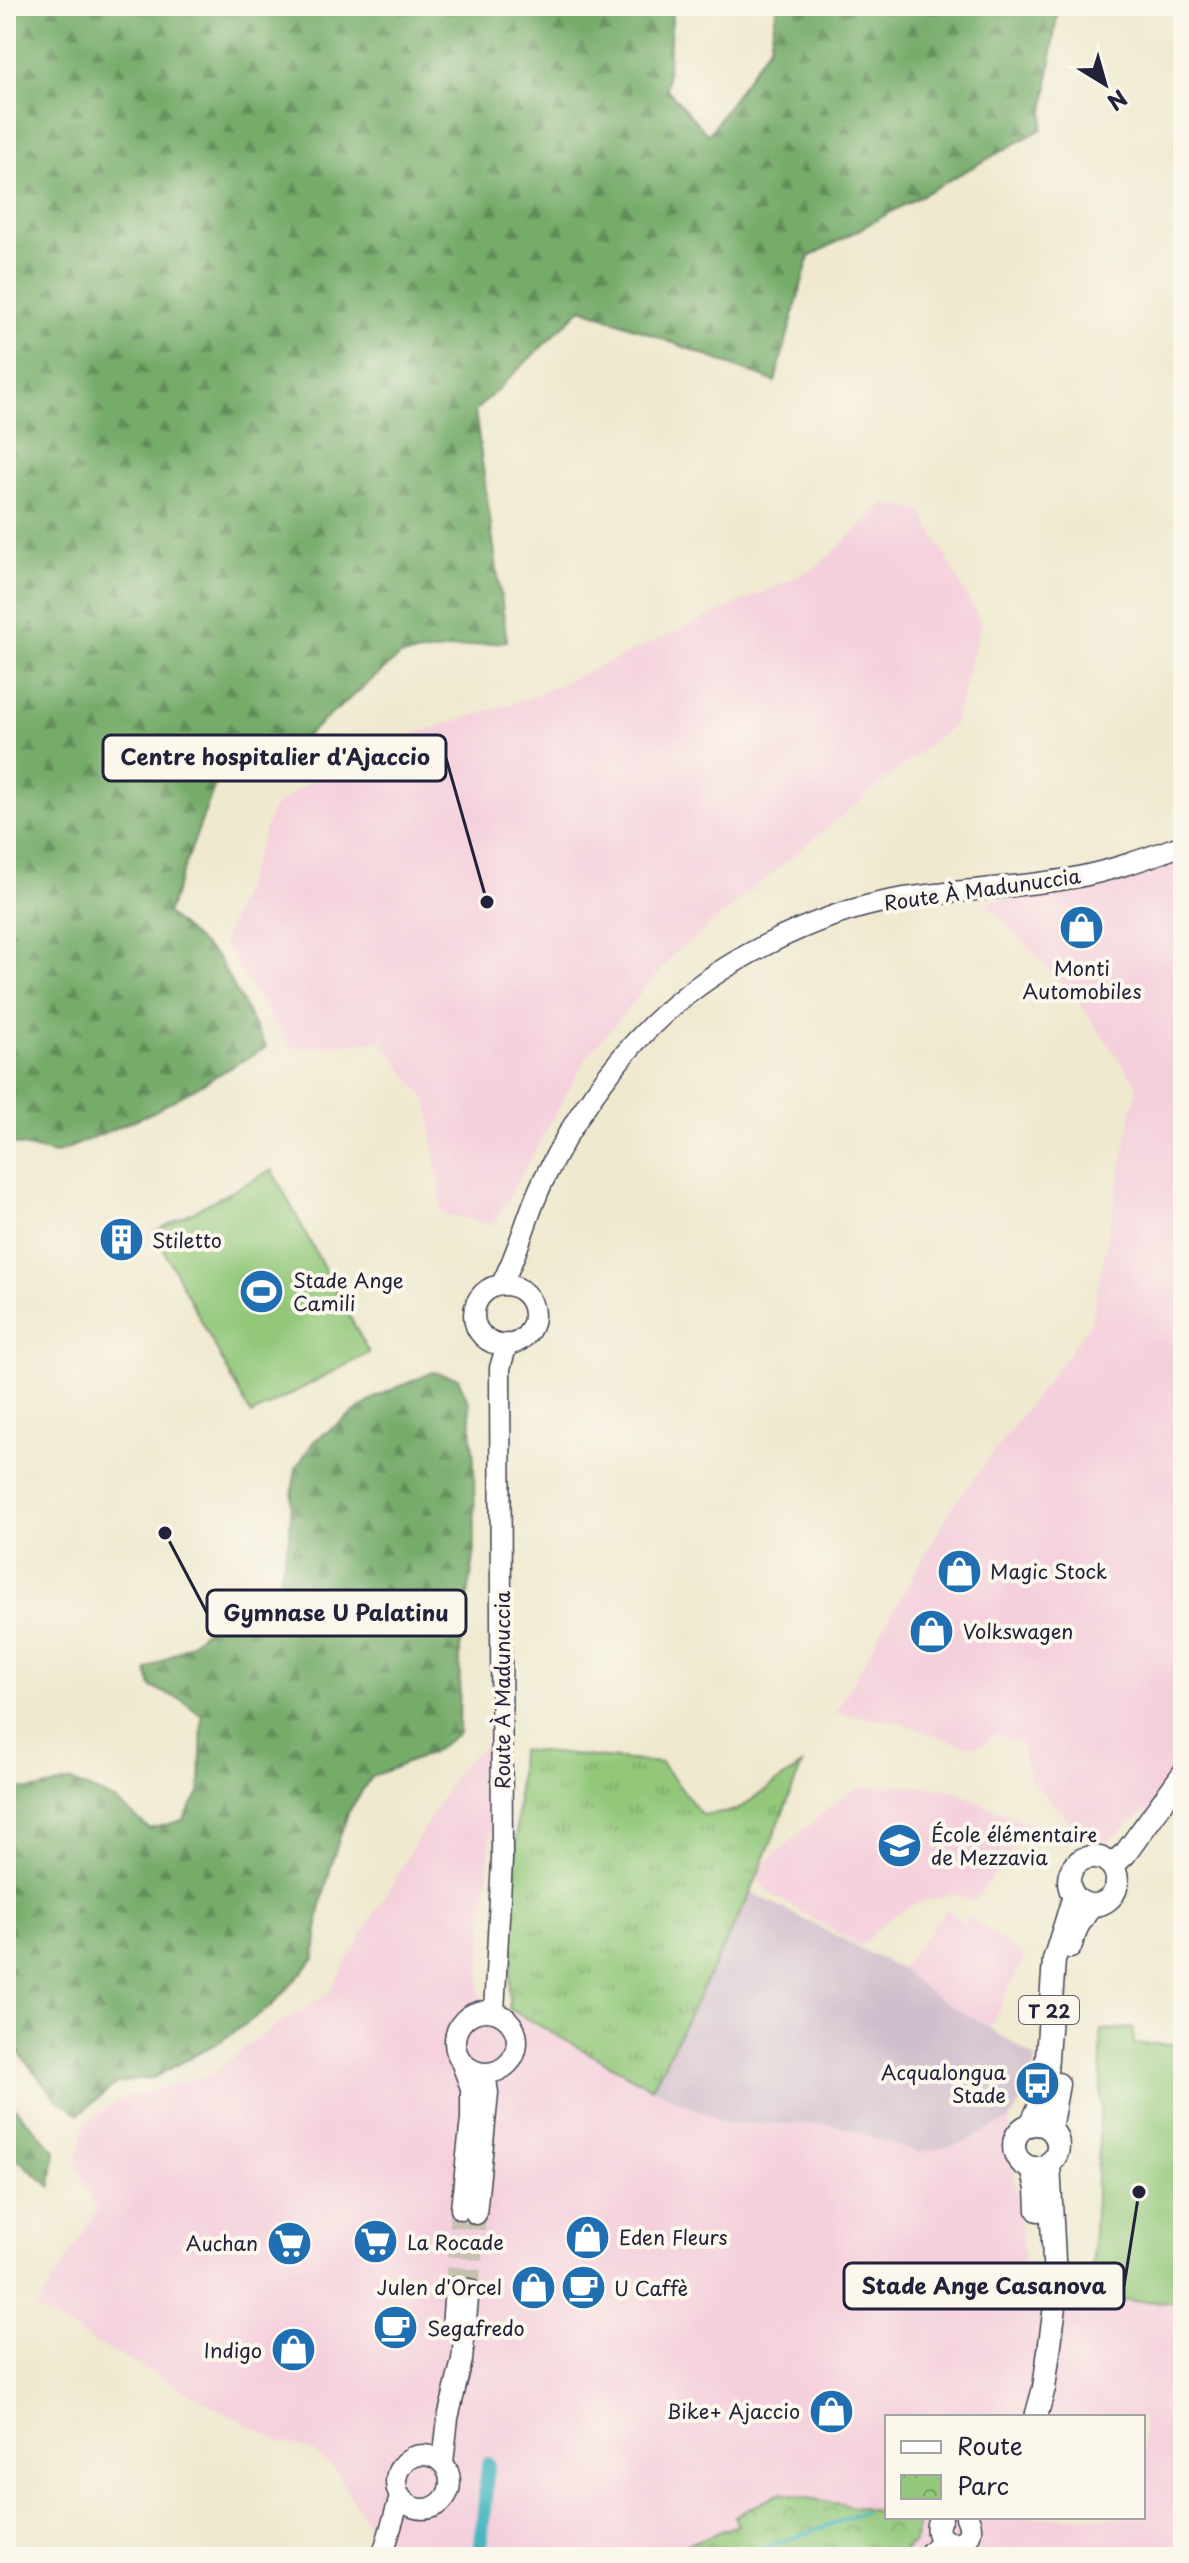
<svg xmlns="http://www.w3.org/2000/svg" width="1189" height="2563" font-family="'Playpen Sans',sans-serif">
	<defs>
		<pattern id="grass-tufts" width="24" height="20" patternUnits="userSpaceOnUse" patternTransform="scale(2)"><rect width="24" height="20" fill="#93c87a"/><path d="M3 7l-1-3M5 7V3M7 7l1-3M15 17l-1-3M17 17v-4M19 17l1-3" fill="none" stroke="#78a265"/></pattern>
		<pattern id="forest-firs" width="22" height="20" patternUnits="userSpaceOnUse" patternTransform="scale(2)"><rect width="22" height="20" fill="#76ac6a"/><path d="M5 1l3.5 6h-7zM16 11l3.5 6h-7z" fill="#608c58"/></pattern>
		<pattern id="park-crowns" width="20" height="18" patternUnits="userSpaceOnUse" patternTransform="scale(2)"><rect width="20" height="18" fill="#93c87a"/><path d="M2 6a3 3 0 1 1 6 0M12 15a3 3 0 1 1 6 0" fill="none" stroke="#78a265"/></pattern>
	</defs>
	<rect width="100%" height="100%" fill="#fbf7ec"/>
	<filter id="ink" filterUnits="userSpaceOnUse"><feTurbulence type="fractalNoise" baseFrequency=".0125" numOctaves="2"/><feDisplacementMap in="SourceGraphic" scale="16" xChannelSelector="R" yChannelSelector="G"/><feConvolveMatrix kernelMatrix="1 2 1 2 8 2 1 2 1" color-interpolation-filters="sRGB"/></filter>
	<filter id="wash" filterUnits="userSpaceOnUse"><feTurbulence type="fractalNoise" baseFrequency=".006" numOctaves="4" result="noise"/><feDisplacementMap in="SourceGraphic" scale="32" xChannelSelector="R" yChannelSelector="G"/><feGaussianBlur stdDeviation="1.8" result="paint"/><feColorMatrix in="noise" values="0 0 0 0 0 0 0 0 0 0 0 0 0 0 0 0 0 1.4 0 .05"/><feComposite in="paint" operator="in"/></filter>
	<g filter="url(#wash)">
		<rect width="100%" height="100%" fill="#efe9cf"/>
		<path fill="#f4cfdc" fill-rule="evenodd" d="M884,504L921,510L981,623L954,724L675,953L586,1058L494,1225L442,1213L428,1102L381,1041L290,1048L223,943L273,808L346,755L527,699L816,568Z
			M1183,857V1799L1161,1826L1144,1811L1102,1847L1088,1842L1029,1778L1020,1743L995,1734L981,1746L964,1745L897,1722L835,1713L952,1507L1091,1323L1137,1085L1077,1000L984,901L1119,881Z
			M490,1741L494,1789L479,1995L652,2088L725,2123L836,2125L920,2153L961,2144L1009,2120L1026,2280L1091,2279L1090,2300L1183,2302V2557H387L334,2469L311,2450L280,2442L35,2310L97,2210L76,2165L85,2124L119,2100L213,2074L257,2038L328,1994L459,1768ZM887,2417H1143V2517H887Z
			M900,1785L948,1789L1033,1825L973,1902L954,1894L914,1904L885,1921L861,1947L771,1894L758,1879L759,1868L838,1800L858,1788Z
			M947,1909L964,1923L970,1916L1024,1958L990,2028L939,1999L900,1969Z"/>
		<path fill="#d0bdcc" d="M751,1892L900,1969L939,1999L993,2030L1036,2059L1027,2095L1009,2120L961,2144L920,2153L836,2125L725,2123L652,2088Z"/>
		<path fill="url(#grass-tufts)" stroke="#5a755a" stroke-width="2" d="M520,1750L661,1763L702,1815L737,1810L802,1765L751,1892L652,2088L509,2009Z"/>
		<path fill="url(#forest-firs)" stroke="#4c6752" stroke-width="2" d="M6,6H673L666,88L708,135L770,45L777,6H1058L1042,129L809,257L775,382L582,308L475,411L507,641L400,656L283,755L218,777L167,914L218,958L266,1047L153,1112L55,1154L6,1142Z
			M433,1372L458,1378L469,1403L474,1462L475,1550L460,1649L459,1733L431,1753L371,1777L348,1813L333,1858L319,1914L315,1958L271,2006L223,2040L153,2078L117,2083L79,2114L56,2099L6,2037V1789H40L71,1781L115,1800L150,1829L183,1820L200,1791L202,1716L182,1700L151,1687L147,1670L190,1644L217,1620L269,1594L280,1577L290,1533L292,1495L296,1468L314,1441L378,1396Z
			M6,2099L55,2150L51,2187L15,2157L6,2153Z"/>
		<path fill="url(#park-crowns)" stroke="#5a755a" stroke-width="2" d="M781,2493L887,2513V2517L920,2519L914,2541L900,2557H653L738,2525L734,2516Z"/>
		<path fill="#93c87a" stroke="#5a755a" stroke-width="2" d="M272,1170L369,1353L251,1415L154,1232Z
			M1133,2028L1134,2044H1183V2302L1090,2300L1101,2105V2030Z"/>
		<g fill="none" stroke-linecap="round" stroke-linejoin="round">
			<path stroke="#46b6bf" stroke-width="4" d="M739,2557L863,2513"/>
			<path stroke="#46b6bf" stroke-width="14" d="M480,2557L488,2464"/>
		</g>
	</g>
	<g filter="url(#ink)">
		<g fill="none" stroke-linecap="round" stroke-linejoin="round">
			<path stroke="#c6c1b1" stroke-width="20" stroke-dasharray="20 10" stroke-linecap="butt" d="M455,2287L461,2209
				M469,2289L476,2214"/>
			<defs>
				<path id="secondary" d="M501,1285C520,1250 527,1213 544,1179C571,1124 608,1068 652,1025C714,964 812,914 898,899C956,890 1015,888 1073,878C1111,871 1147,858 1183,845
					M474 1315a30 30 0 1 1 60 0a30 30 0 1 1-60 0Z
					M455 2042a31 31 0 1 1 62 0a31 31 0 1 1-62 0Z
					M494,2012L502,1860L500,1368L507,1344
					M460,2059L471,2088V2119L461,2209
					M476,2214L488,2093L485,2073
					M452,2328L455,2287
					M396 2482a27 27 0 1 1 54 0a27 27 0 1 1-54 0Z
					M443,2463L448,2418L462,2360L469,2289
					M382,2557L400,2497"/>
				<path id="primary" d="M1069 1881a24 24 0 1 1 48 0a24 24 0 1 1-48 0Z
					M1112,1866L1125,1854L1183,1774
					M1070,1947L1077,1927L1091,1905
					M1031,2124L1041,2103L1045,2085L1054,1960L1074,1896
					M1014 2146a22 22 0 1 1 44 0a22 22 0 1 1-44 0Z
					M1050,2129L1058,2084
					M1032,2168L1037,2189L1038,2210
					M1036,2417L1044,2388L1056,2299L1049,2163
					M941,2517C923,2551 984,2553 967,2517
					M927,2557L943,2540"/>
			</defs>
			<use href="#secondary" stroke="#414051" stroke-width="23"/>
			<use href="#primary" stroke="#414051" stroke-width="25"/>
			<use href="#secondary" stroke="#fff" stroke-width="20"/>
			<use href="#primary" stroke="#fff" stroke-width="22"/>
		</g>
	</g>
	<defs>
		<symbol id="shop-disc" viewBox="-11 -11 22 22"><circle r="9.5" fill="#1f6fb2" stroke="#fbf7ec"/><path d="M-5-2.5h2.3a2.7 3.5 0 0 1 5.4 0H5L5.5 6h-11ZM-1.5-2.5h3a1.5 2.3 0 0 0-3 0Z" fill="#fff"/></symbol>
		<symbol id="building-disc" viewBox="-11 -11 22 22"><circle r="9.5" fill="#1f6fb2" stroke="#fbf7ec"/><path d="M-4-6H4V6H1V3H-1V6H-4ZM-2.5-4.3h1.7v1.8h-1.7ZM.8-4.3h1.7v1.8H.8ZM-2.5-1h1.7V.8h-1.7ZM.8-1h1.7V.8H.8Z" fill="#fff"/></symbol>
		<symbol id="stadium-disc" viewBox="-11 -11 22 22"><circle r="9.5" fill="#1f6fb2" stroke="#fbf7ec"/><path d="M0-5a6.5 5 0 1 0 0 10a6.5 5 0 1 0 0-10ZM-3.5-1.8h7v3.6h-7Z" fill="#fff"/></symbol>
		<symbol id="school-disc" viewBox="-11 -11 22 22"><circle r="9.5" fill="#1f6fb2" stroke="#fbf7ec"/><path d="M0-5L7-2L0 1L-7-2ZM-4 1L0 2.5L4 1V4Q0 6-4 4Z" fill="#fff"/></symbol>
		<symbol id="bus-disc" viewBox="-11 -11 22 22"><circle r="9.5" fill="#1f6fb2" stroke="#fbf7ec"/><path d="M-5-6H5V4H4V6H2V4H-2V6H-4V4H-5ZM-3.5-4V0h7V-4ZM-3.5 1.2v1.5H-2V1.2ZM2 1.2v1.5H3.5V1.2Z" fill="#fff"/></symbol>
		<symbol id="supermarket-disc" viewBox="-11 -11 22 22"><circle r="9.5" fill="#1f6fb2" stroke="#fbf7ec"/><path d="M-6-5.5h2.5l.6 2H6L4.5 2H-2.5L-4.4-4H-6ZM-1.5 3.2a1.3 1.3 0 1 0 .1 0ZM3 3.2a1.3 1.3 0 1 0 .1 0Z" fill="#fff"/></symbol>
		<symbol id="cafe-disc" viewBox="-11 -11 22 22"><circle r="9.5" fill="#1f6fb2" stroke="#fbf7ec"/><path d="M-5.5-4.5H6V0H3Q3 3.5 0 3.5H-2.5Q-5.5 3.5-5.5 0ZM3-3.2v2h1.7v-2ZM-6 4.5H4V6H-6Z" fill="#fff"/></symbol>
	</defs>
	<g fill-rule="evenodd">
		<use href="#shop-disc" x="1056" y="902" width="51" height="51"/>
		<use href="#building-disc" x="96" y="1214" width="51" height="51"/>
		<use href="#stadium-disc" x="236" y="1266" width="51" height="51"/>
		<use href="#shop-disc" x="934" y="1546" width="51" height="51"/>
		<use href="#shop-disc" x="906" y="1606" width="51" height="51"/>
		<use href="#school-disc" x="874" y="1820" width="51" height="51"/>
		<use href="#bus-disc" x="1012" y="2058" width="51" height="51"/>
		<use href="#shop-disc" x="562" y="2212" width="51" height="51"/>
		<use href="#supermarket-disc" x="350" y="2216" width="51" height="51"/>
		<use href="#supermarket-disc" x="264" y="2218" width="51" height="51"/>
		<use href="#shop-disc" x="508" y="2262" width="51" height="51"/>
		<use href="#cafe-disc" x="558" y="2262" width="51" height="51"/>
		<use href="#cafe-disc" x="370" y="2302" width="51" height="51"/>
		<use href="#shop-disc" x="268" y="2324" width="51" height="51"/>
		<use href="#shop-disc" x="806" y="2386" width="51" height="51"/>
	</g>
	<g text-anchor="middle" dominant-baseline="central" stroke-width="8" stroke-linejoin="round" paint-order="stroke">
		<rect fill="#fbf7ec" stroke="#636270" stroke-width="2" x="1019" y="1996" width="60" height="28" rx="6"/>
		<g font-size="18" font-weight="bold" fill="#22223b">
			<text x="1049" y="2010">T 22</text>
		</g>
		<g font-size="20" fill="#22223b" stroke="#fbf7ec">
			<text transform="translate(982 889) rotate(-8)">Route À Madunuccia</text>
			<text transform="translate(502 1690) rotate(-90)">Route À Madunuccia</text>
		</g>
		<g font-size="20" fill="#22223b" stroke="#fbf7ec" text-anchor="start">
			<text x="1082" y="968" text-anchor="middle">Monti<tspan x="1082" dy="23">Automobiles</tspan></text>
			<text x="152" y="1240">Stiletto</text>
			<text x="293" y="1280">Stade Ange<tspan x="293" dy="23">Camili</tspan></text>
			<text x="990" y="1571">Magic Stock</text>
			<text x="963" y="1631">Volkswagen</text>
			<text x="931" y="1834">École élémentaire<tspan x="931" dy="23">de Mezzavia</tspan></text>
			<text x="1006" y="2072" text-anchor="end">Acqualongua<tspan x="1006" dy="23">Stade</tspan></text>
			<text x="619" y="2237">Eden Fleurs</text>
			<text x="407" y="2242">La Rocade</text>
			<text x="258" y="2243" text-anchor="end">Auchan</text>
			<text x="502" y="2287" text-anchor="end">Julen d'Orcel</text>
			<text x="614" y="2288">U Caffè</text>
			<text x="427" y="2328">Segafredo</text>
			<text x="262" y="2350" text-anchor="end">Indigo</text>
			<text x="800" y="2411" text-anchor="end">Bike+ Ajaccio</text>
		</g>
	</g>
	<path fill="none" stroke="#22223b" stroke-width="3" d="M487 902L446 758M165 1533L207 1613M1139 2192L1124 2286"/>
	<g fill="#22223b" stroke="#fbf7ec" stroke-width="3">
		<circle cx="487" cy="902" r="8"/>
		<circle cx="165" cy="1533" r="8"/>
		<circle cx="1139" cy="2192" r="8"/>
	</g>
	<g fill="#fbf7ec" stroke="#22223b" stroke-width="3">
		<rect x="103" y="735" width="343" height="46" rx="8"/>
		<rect x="207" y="1590" width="259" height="46" rx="8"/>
		<rect x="844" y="2263" width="280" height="46" rx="8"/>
	</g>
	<g font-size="22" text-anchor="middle" font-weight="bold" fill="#22223b">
		<text x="275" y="765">Centre hospitalier d'Ajaccio</text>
		<text x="336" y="1621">Gymnase U Palatinu</text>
		<text x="984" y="2294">Stade Ange Casanova</text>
	</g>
	<rect width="1189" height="2563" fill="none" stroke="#fbf7ec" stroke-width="32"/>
	<rect x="885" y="2415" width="260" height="104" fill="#fbf7ec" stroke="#a4a2a5" stroke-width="2"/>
	<rect x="901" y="2441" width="40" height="12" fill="#ffffff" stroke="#a4a2a5" stroke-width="2"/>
	<text x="957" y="2455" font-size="24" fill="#22223b">Route</text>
	<rect x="901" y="2475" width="40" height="24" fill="url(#park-crowns)" stroke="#a4a2a5" stroke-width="2"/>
	<text x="957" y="2495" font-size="24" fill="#22223b">Parc</text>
	<g transform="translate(1105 84) rotate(143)" stroke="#fbf7ec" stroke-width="6" paint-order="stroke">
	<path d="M0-6L14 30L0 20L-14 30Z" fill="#22223b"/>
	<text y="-12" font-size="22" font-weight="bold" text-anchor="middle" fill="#22223b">N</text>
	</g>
</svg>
